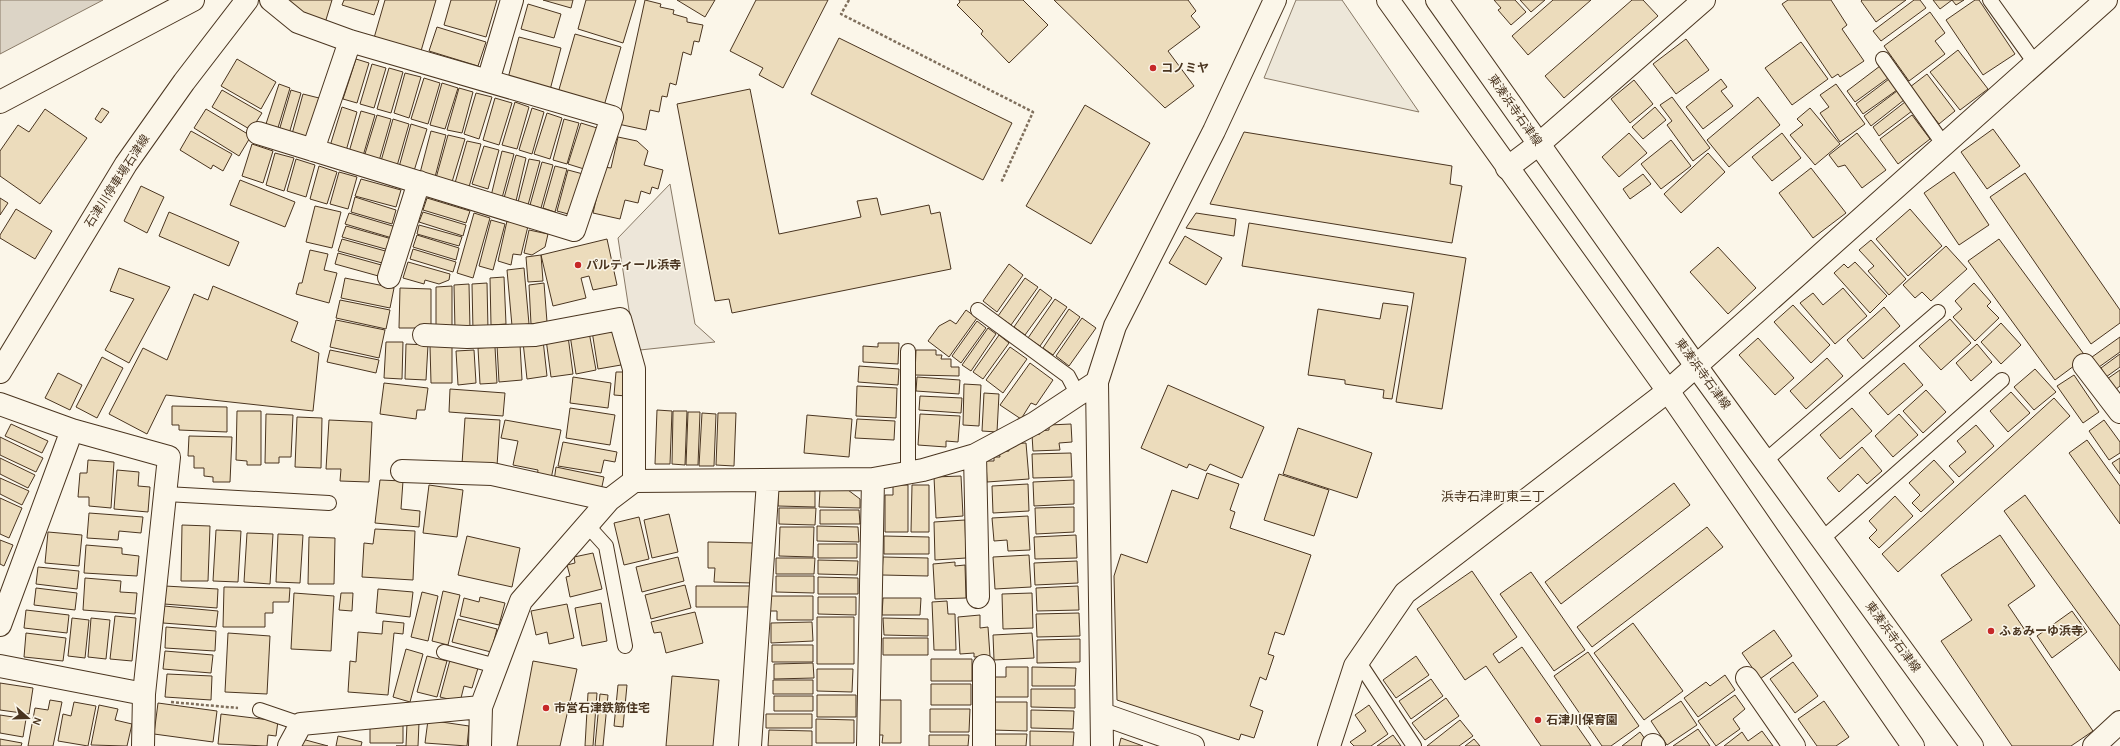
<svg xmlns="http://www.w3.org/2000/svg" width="2120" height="746" font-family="Karla,'Noto Sans JP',sans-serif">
	<rect width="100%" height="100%" fill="#fbf6e9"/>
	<path fill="#ede6d9" stroke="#887966" d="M670,184L695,324L715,342L640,350L631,323L618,238Z"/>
	<path fill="#ede7d9" stroke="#887966" d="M1296,0H1342L1419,112L1264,78Z"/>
	<path fill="#dcd4c6" stroke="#887966" d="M0,0H103L0,54Z"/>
	<path fill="#ecdcbc" stroke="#4a3520" d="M288,0H332L325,23L294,13Z
		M344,0H379L374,15L342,5Z
		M385,0H436L421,51L374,38Z
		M451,0H497L486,37L444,25Z
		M543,0H573L571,8Z
		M586,0H636L623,43L578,29Z
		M645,0L661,4L660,7L674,10L673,14L687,18V22L703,25L699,42L694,41L691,55L683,52L676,85L670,83L667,97L662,96L659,112L650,110L646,130L618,124Z
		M677,0H715L705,17Z
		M756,0H828L783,88L759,75L763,68L730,51Z
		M959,0H1023L1048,25L1009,63L981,34L983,31L957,5L960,2Z
		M1054,0H1188L1196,11L1191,16L1200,27L1168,51L1194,86L1165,108Z
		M1494,0H1515L1526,12L1511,25L1498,10L1501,8Z
		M1520,0H1545L1531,12Z
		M1553,0H1591L1528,55L1512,36Z
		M1632,0H1643L1658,16L1564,98L1545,76Z
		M1788,0H1831L1847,25L1842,29L1864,61L1840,77L1838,74L1832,78L1782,4Z
		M1862,0H1906L1876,22L1861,1Z
		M1914,0H1920L1926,8L1881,41L1873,31Z
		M1933,0H1964L1956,5L1952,0L1940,9Z
		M1975,0H1979L2015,54L1983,75L1946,20Z
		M528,4L561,14L554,38L521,29Z
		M1930,12L1945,33L1935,41L1945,54L1909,81L1884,46Z
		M437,27L486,42L478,66L429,51Z
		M575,34L621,47L604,106L558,93Z
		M519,37L561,48L550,90L508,78Z
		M839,38L1012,123L983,180L811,94Z
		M1686,39L1709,70L1676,94L1653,64Z
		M1801,42L1828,79L1792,105L1765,68Z
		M1958,50L1988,89L1960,110L1930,72Z
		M237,59L276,82L261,109L221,86Z
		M356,59L369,63L357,103L343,99Z
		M372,64L386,68L374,108L360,104Z
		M1880,66L1888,78L1855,102L1847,91Z
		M389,68L403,72L391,113L377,109Z
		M405,73L421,77L409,118L394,113Z
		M1927,74L1955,111L1939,124L1910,87Z
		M424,78L440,83L428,124L411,119Z
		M1721,79L1727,87L1721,91L1733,106L1703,129L1686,107Z
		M1889,79L1897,90L1863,114L1856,104Z
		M1634,80L1653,104L1630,123L1611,99Z
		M442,83L458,88L445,129L430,125Z
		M279,84L290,88L277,131L265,127Z
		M1836,84L1865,124L1840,142L1820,113L1829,107L1820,95Z
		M459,88L473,92L462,133L447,130Z
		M750,89L779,234L861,217L857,201L877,198L881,215L929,205L931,214L940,212L951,269L732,313L729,299L715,301L677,104Z
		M222,90L262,113L251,130L212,107Z
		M291,90L301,93L289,134L279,131Z
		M1897,91L1904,100L1871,126L1864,116Z
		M476,93L492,97L479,139L464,134Z
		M303,94L319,98L307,139L292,134Z
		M1672,97L1710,148L1693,161L1667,125L1672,121L1660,105Z
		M1758,97L1780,125L1729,167L1707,140Z
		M495,98L512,103L499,145L483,140Z
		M515,102L529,107L517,149L502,145Z
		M1905,102L1912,111L1879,136L1873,127Z
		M1085,105L1150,143L1091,244L1026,206Z
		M342,107L357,112L346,151L330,146Z
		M1655,107L1666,120L1643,139L1632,127Z
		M102,108L109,112L101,123L95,119Z
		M532,108L544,112L532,154L519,150Z
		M1810,108L1840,144L1815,165L1790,135L1803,125L1797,119Z
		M45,109L87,138L40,204L0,176V151L18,125L29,132Z
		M206,109L251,136L239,156L194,128Z
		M361,111L375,115L363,156L349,152Z
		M547,113L562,118L550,159L534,154Z
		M377,115L391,119L379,161L364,157Z
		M1912,115L1930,139L1898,164L1880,139Z
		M393,119L409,124L397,166L381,161Z
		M564,119L579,123L567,164L553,160Z
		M581,123L597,128L584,169L568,164Z
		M411,124L427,129L414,171L399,167Z
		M1993,129L2020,166L1987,189L1961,152Z
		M191,131L232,154L223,171L213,165L211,169L180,150Z
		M431,131L446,135L435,177L420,173Z
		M1244,132L1452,166L1450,184L1462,186L1452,243L1210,204Z
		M1629,133L1647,153L1619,177L1602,157Z
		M1782,133L1801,158L1772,181L1752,157Z
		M1857,133L1886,170L1862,188L1845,165L1838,167L1829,155Z
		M448,135L465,139L452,182L436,178Z
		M618,137L637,141L648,151L644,165L663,170L658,189L652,187L650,194L641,191L638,203L625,200L620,219L593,213L604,167L611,168Z
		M1671,140L1691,166L1661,189L1641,164Z
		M467,141L481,144L469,187L455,183Z
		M252,144L273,151L263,183L242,176Z
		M484,146L499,150L488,189L472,184Z
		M502,151L514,154L502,198L491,196Z
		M275,153L294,158L284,191L266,185Z
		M1708,153L1725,172L1681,213L1664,194Z
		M516,155L526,158L516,201L504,198Z
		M296,159L315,165L306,197L287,191Z
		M529,159L540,161L528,205L518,202Z
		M542,162L553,165L541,208L530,205Z
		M319,166L337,172L327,204L310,199Z
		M555,166L567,169L555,212L543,208Z
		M1811,168L1846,213L1813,238L1779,193Z
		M568,170L583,174L572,215L557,211Z
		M339,172L357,177L348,209L330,204Z
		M1954,172L1989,225L1959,245L1924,193Z
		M2025,173L2120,310V323L2091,344L1990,197Z
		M1643,174L1651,184L1630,199L1623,189Z
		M361,179L401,190L396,207L355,196Z
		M240,180L295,202L285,227L230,205Z
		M141,186L164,197L147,233L124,221Z
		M355,197L396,210L392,224L351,212Z
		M0,198L8,203L0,215Z
		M427,198L470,211L466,223L423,210Z
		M315,206L341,212L332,248L306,242Z
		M16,209L52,231L35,259L0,238V235Z
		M1910,209L1942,246L1908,276L1876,239Z
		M169,212L239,242L229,266L159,236Z
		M423,212L466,225L463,236L419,222Z
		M349,213L396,227L392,238L345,224Z
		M474,213L490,218L473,278L457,273Z
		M1196,213L1236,219L1234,236L1186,228Z
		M491,220L505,224L493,270L479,266Z
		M507,221L528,226L521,255L513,254L511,265L498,261Z
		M1249,223L1466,258L1442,409L1396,402L1414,293L1242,266Z
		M419,225L462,237L459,246L417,234Z
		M346,226L392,239L389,250L342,237Z
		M529,230L548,234L545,247L532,255L524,253Z
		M417,235L459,248L456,260L413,247Z
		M1185,236L1222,258L1206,285L1169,263Z
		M342,239L389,252L386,264L338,251Z
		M607,239L617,285L593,290L589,276L581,278L586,298L553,306L541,255Z
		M1999,239L2086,357L2055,380L1968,261Z
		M1871,240L1906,279L1889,295L1868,271L1874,266L1859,250Z
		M1946,246L1967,269L1931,301L1922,292L1915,298L1903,285Z
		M1718,247L1756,288L1728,314L1690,272Z
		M413,249L456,262L453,272L410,259Z
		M310,250L328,254L324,270L337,273L329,303L296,294L299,283H302Z
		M338,253L385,266L382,277L335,264Z
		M541,255L543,281L528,282L526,257Z
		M408,262L450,274L449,280L439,284L425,280L424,284L403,278Z
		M1855,262L1887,296L1870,313L1834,273L1844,264L1848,268Z
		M1009,264L1023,275L997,312L983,301Z
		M119,268L170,287L129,363L105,350L134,299L110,291Z
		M524,268L529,324L512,326L507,270Z
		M504,277L506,324L491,325L490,278Z
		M345,278L394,288L390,308L341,298Z
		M1025,278L1038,287L1011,325L998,316Z
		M487,283L488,330L473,331L472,284Z
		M544,283L547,322L531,324L529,285Z
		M1974,283L1991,302L1987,306L1999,318L1975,341L1953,317L1962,309L1955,301Z
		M469,284L470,329L455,330L454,285Z
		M213,286L298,322L291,341L319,353L313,411L166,395L147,434L109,414L143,348L167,360L194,294L208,300Z
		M452,286V328H436V287Z
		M400,288L431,289V328H399Z
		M1843,288L1867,316L1835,344L1800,303L1813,293L1823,305Z
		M1040,289L1052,298L1025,335L1014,327Z
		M1055,299L1067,307L1040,346L1028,338Z
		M340,300L390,310L386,329L336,318Z
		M1383,303L1408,306L1392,399L1383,398L1384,390L1345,384V380L1308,375L1318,309L1380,319Z
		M1793,305L1830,345L1811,363L1774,322Z
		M1884,307L1900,326L1863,359L1847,340Z
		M1069,309L1080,317L1053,355L1043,348Z
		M966,310L977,318L949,357L928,341L939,326L950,320L956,324Z
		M1082,318L1096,328L1069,366L1056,356Z
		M1950,319L1971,343L1941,370L1919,346Z
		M336,320L385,330L379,358L330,347Z
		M977,321L986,328L961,363L952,356Z
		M2001,323L2021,345L2001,364L1981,342Z
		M616,327L621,365L598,369L592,331Z
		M988,328L996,334L971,371L962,365Z
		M589,332L596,370L576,374L570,335Z
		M999,335L1009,343L983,379L973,372Z
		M568,336L573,374L551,377L546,339Z
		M2120,337V352L2099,367L2092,357Z
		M1758,338L1794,378L1775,395L1739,355Z
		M543,340L547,376L527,379L523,342Z
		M386,342H403L402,379L384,378Z
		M878,343H899L898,364L863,362V346L878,347Z
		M406,344L428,345L426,380L405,379Z
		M520,344L522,380L499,382L497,345Z
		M1977,344L1992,362L1971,381L1956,363Z
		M430,346H452V383H431Z
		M495,347L497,383L480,384L478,348Z
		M1010,347L1027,359L1003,393L986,380Z
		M330,350L379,360L376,373L327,362Z
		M474,350L476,383L458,385L456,351Z
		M916,350H936V355H942L941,359H951V367H959V376L915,375Z
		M2120,354V367L2106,377L2101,368Z
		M102,357L123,368L97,418L76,407Z
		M1827,358L1843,376L1806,409L1790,391Z
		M1030,363L1053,380L1036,405L1031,403L1021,419L1000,405Z
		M1904,363L1923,385L1888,415L1869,393Z
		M859,366L899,369L898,385L858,382Z
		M2035,369L2056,392L2034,410L2014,387Z
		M2120,370V386L2115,390L2107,379Z
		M616,372H628L626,396L614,395Z
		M58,373L82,385L70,410L45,398Z
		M2074,375L2099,412L2083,423L2057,386Z
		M573,377L611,383L608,408L570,403Z
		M917,377L960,380L959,394L916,391Z
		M384,383L428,388L425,410H417L416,419L380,414Z
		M964,384L981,385L979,426L963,425Z
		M1168,385L1264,427L1242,478L1210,464L1206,471L1189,464L1187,468L1141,448Z
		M857,386L897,388L896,418L856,416Z
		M450,389L505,393L503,416L449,412Z
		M1926,390L1946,412L1923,433L1903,411Z
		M2011,392L2030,413L2008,432L1990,411Z
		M984,393L999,394L997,432L982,431Z
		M920,396L962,398L961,413L919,410Z
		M2054,398L2070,416L1898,572L1882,554Z
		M172,406L227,407V432L179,430V425H172Z
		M570,408L615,415L610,445L566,438Z
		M1852,408L1872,431L1840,459L1820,435Z
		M657,410L672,411L670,464H655Z
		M237,411H261V465H247V461L236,460Z
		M673,411H687L685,465L672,464Z
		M688,412H700L698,465H686Z
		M702,413L716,414L714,466H699Z
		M718,413H736L734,466L716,465Z
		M266,414L293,415L291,457H279V463H265Z
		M920,414L960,416L958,442L946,441V447L918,445Z
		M1899,414L1918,435L1893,457L1875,436Z
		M807,415L852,419L849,457L804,453Z
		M297,417L322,418L321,468L295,467Z
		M465,418L500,420L497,466L462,464Z
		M857,419L895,421L894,440L855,438Z
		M329,420L372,422L369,482L340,481L341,469H326Z
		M505,420L561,430L551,479L537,477L538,470L513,465L518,441L501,438Z
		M2104,420L2120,442V453L2109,460L2089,431Z
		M11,424L48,441L42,453L5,436Z
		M1071,424L1072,442L1059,443L1060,450L1033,451L1032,435L1040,434L1039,431L1049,430V425Z
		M1976,425L1994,446L1959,477L1949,466L1966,452L1957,441Z
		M1298,428L1372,453L1357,498L1283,474Z
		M189,436L232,437L230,482H213V477L204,476V468H194V456H188Z
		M0,437L43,458L36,472L0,455Z
		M2087,440L2120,486V524L2069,453Z
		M563,442L617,452L615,462L604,460L601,473L558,466Z
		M1026,443L1029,479L987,482L986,461H994V457H1000L999,452L1009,451L1008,444Z
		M1862,447L1882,471L1867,484L1858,474L1839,492L1827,478Z
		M1071,453L1072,477L1033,478L1032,454Z
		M0,458L35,475L28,488L0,474Z
		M2120,458V474L2112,463Z
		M88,460L114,462L111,508L89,506V497H78L80,473H87Z
		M1934,460L1954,482L1921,512L1912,503L1920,495L1909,483Z
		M556,467L604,477L601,491L554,481Z
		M117,470L139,472L138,486L150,487L148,512L114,509Z
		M1207,473L1239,484L1230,510L1235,512L1230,528L1311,555L1284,635L1275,632L1268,654L1274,656L1266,680L1260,677L1250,706L1263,711L1254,738L1241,734L1239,740L1117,700L1114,576L1121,554L1147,563L1172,490L1198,499Z
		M1279,474L1329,490L1314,536L1264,520Z
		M961,476L963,516L936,518L934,477Z
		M0,478L29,491L22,505L0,494Z
		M380,480L403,481L401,509L420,511L419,527L375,523Z
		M1074,480V504L1034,506L1033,482Z
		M1674,483L1690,505L1561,604L1545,582Z
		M1028,484L1029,511L993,513L992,486Z
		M429,485L463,490L457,537L423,533Z
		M893,485H908V532H885V495H893Z
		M912,485H929V532H911Z
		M820,490H848L860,499V508L819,507Z
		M778,491H815V507L778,506Z
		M2025,495L2120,626V671L2004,511Z
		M1895,496L1913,516L1879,548L1869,538L1877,530L1869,521Z
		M0,498L22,508L9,538L0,534Z
		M1074,507V532L1036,534L1035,508Z
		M779,508H816L815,525L779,524Z
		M820,510H859L860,524H820Z
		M89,513L143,517L141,533L119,531L118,540L87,538Z
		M669,514L678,552L652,558L644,520Z
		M1028,516L1030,550L1008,551L1007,540L994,541L992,518Z
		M639,517L649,559L624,565L614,523Z
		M965,520L966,558L935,560L934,522Z
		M182,525L210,526L208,581H181Z
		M817,526L858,527L859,542L817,541Z
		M780,527H814L813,557L779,556Z
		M1707,527L1723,547L1592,647L1577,627Z
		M375,529L415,531L413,580L362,577L364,543L373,544Z
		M216,530L241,531L238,582L213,581Z
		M48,532L82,535L79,566L45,563Z
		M247,533L273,534L270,584L244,582Z
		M278,534L303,535L300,583L276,582Z
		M1076,535L1077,558L1035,559L1034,537Z
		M2000,535L2035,586L2008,605L2093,731L2071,746H2012L1941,641L1972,620L1941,575Z
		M467,536L520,548L512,587L458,575Z
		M884,536L929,537V554H884Z
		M309,537L335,538L334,584H308Z
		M0,540L13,545L4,566L0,564Z
		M708,542L754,543L753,583L714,582L715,568H708Z
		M818,544H857V558H818Z
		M86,545L122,548V554L139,556L137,576L84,573Z
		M593,553L602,589L570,597L566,577L570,576L567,565L575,563L574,557Z
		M1029,555L1031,587L995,589L993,557Z
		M678,557L684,581L642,592L636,567Z
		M883,557L928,558V576L882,575Z
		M776,558H815L814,574H776Z
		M818,560L858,561L857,575L818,574Z
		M1077,561L1078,583L1035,585L1034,563Z
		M955,562V566L965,565L966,598L935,599L933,564Z
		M38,567L79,571L77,589L36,584Z
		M1472,571L1517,637L1493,654L1499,663L1522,647L1591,746H1541L1486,666L1465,680L1417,609Z
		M1531,572L1585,650L1554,671L1500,594Z
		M776,576H814V593L776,592Z
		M818,577L858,578V594H818Z
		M85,578L121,581L120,592L137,593L135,614L83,610Z
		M685,585L691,608L651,619L645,595Z
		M165,586L218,589L217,608L164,604Z
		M696,586H751V607H696Z
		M1078,586L1079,610L1037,611L1036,588Z
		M224,587L290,588L289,602H273V613H265V627H223Z
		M36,588L77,593L75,610L34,605Z
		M378,589L413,592L410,617L376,613Z
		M443,591L460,595L448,645L432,641Z
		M422,592L438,596L428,641L411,637Z
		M294,593L334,596L331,651L291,649Z
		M341,593H353L352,611L339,610Z
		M1032,593L1033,628L1003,629L1002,594Z
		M770,596H813V620H777V611H770Z
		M480,597L505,603L499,625L460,616L464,598L479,602Z
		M818,597H856V615L818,614Z
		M883,598H921L920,615H882Z
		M947,601L948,614H955L956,650H934L932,602Z
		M601,603L607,641L582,646L575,608Z
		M567,604L574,638L549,644L547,632L536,635L531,611Z
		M164,606L218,611L216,627L163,623Z
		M26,610L69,615L67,633L24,628Z
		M2072,611L2087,632L2052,658L2037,636Z
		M695,612L703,643L666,653L661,632L654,633L651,622Z
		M1079,613L1080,636L1037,637L1036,614Z
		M980,615V628L988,627L990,656L974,657V653L960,654L958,617Z
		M115,616L136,618L132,661L110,659Z
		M817,617H854V664H817Z
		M72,618L89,620L85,658L68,656Z
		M91,618L110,620L106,659L88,657Z
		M883,618L928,619V636L884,635Z
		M458,619L497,629L491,652L452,642Z
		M383,621L404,623L403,634L394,633L388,695L348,692L350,661L356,662L358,632L382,634Z
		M812,622L813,641L771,643V623Z
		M1633,623L1683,691L1644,720L1594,653Z
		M166,627L216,631L215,651L165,648Z
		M1774,630L1792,656L1760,679L1742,653Z
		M26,633L66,638L63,661L24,657Z
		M228,633L270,636L267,694L225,692Z
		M1032,633L1034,658L994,660L993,635Z
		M883,638H928V655H883Z
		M1080,639V662L1037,663V640Z
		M772,645H813V662H772Z
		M406,649L423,654L410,702L393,697Z
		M165,651L213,655L211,673L163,669Z
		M1588,652L1639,726L1611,746H1602L1554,676Z
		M427,656L447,661L437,697L417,692Z
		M1416,656L1429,675L1396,698L1383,680Z
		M931,659H972V681H931Z
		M450,660L478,668L472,688L464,686L460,702L440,697Z
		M533,661L577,669L560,746H517Z
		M1793,662L1818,696L1795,713L1770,679Z
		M813,663L814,678L774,679V664Z
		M1006,667H1028V697H992V677H1006Z
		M1032,667L1076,668L1075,686H1032Z
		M817,669H853L852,692L817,691Z
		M167,674L212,676L211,700L165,697Z
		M1725,675L1735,690L1698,717L1684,698L1706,682L1710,686Z
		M672,676L719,680L713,746H666Z
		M1431,679L1443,696L1411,719L1399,701Z
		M773,680H813V694H773Z
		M0,683L33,688L29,714L0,710Z
		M931,684H971V705H931Z
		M618,685H627L623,727L614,726Z
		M1031,689H1075V708L1031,707Z
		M588,693H597L593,746H585Z
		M600,694L608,695L603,746H595Z
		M817,695H856V717H817Z
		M1735,695L1745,709L1733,719L1740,729L1716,746L1698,721Z
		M774,696H813V711H774Z
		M1446,698L1459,716L1425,740L1412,723Z
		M50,700L62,702L53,746H28L35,708L48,710Z
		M878,700H901V743H882L883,735H878Z
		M1681,701L1697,725L1667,745L1651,721Z
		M1824,701L1849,737L1836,746H1817L1798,719Z
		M74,702L96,706L88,746L58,741L63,714L71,716Z
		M993,702H1027V731L992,730Z
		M158,703L217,711L213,742L154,734Z
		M99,705L118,709L115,720L132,724L127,746L91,745Z
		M1369,705L1388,734L1371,746H1354L1350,742L1366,731L1355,715Z
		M930,709H970L969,732H930Z
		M1031,710L1074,711L1073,729L1031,728Z
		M221,714L278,721L276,736L268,735L267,746L218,744Z
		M766,714H812V728H766Z
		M0,715L26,719L23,737L0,733Z
		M816,719L854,720V743H816Z
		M428,720L469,726L467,746L425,743Z
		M1460,720L1473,736L1459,746H1427Z
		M370,722H403V743H370Z
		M407,723H419L418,746H396H406Z
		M1698,729L1710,746H1673Z
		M769,730L812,731V746H768Z
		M1030,731L1074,732L1073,746H1030Z
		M1762,731L1773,746H1724L1742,732L1748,741Z
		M1640,732L1648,743L1644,746H1622Z
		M990,734H1027L1026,746H990Z
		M929,735H969L968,746H929Z
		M1393,735L1401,746H1377Z
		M338,736L362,742L361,746H336Z
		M1121,738L1143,746H1119Z
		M0,739L22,743L21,746H0Z
		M302,739L328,746H300Z
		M1474,739L1480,746H1465Z"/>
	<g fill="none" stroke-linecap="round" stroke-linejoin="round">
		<defs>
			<path id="service" d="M1990,0L2035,63
				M1883,59L1944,145
				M978,310L1068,376L1078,395
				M908,351V472
				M1765,461L1938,312
				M166,494L329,503
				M587,525L606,546L625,646
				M1822,539L2002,380
				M444,652L496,666
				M1358,661L1414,746
				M260,710L301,724"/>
			<path id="minor" d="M488,81L512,0
				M0,102L193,0
				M258,133L574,230L612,117L350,41L298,22L271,0
				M313,150L350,41
				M1507,168L1539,144L1704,0
				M389,277L419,182
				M424,335L467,337L535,335L620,319L634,369V481
				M2084,365L2120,412
				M0,404L72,430L169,457L144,694L143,746
				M975,455L978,597
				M402,471L492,474L609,500
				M0,625L72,430
				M0,666L144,694
				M1747,678L1794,746
				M1102,714L1193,746
				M1653,745L1654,746
				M289,746L301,724L481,707
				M480,746L481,707L521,601L609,500L634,481L873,479L923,470L975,455L1035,423L1097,382
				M750,746L768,481
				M868,746L873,479
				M984,746V666
				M1102,746L1097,382L1115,326L1214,131L1275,0
				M1329,746L1355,666L1405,593L1668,391L2106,0
				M2094,746L2120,722"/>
			<path id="tertiary" d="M1388,0L1668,391L1913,746
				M1437,0L1696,366L1972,746"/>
			<path id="secondary" d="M0,372L126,164L184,82L247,0"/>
		</defs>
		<use href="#service" stroke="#4a3520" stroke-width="16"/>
		<use href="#minor" stroke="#4a3520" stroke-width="24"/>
		<use href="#tertiary" stroke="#4a3520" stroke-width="24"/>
		<use href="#secondary" stroke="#4a3520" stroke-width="24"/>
		<path stroke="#7f6f5c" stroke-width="2.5" stroke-dasharray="3 2" stroke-linecap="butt" d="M849,0L841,14L1033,112L1001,183
			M171,702L238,708"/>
		<use href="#service" stroke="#fbf6e9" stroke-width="14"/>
		<use href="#minor" stroke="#fbf6e9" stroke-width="22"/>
		<use href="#tertiary" stroke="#fbf6e9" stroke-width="22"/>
		<use href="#secondary" stroke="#fbf6e9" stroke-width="22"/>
	</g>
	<g fill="#c62828" stroke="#fbf6e9" stroke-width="1.5">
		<circle cx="1153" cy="68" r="4"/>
		<circle cx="578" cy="265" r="4"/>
		<circle cx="1991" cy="631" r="4"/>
		<circle cx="546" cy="708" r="4"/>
		<circle cx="1538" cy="720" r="4"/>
	</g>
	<g text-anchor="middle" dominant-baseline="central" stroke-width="3" stroke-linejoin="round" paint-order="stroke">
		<g font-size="12" font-weight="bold" fill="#4a3520" stroke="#fbf6e9" text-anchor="start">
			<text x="1161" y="68">コノミヤ</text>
			<text x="586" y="265">パルティール浜寺</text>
			<text x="1999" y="631">ふぁみーゆ浜寺</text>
			<text x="554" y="708">市営石津鉄筋住宅</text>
			<text x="1546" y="720">石津川保育園</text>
		</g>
		<g font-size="12" fill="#4a3520" stroke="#fbf6e9">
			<text transform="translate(1515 110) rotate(55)">東湊浜寺石津線</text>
			<text transform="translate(117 181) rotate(-57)">石津川停車場石津線</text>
			<text transform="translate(1703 374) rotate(54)">東湊浜寺石津線</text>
			<text transform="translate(1893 637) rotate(54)">東湊浜寺石津線</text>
		</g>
		<g font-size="13" fill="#4a3520" stroke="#fbf6e9">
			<text x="1493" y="496">浜寺石津町東三丁</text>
		</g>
	</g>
	<g transform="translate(28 718) rotate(110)" stroke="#fbf6e9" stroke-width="3" paint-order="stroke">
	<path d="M0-3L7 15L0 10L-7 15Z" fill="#4a3520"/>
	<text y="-6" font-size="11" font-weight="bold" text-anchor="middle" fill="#4a3520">N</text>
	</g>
</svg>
